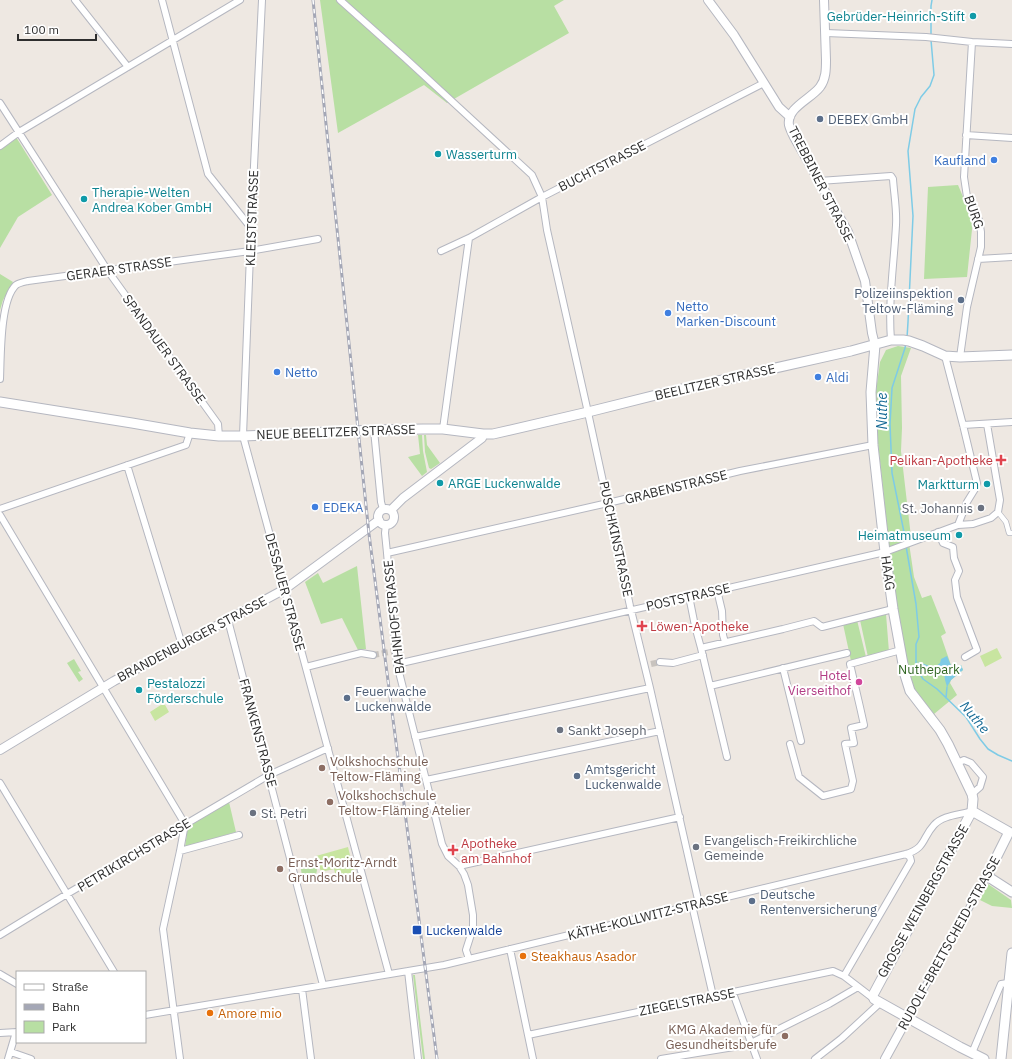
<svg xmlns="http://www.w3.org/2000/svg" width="1012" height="1059" font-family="'IBM Plex Sans',sans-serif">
	<rect width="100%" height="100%" fill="#eee8e2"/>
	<path fill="#b8dfa3" d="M320,0H564L554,6L569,33L447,103L424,85L338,133Z
		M16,137L52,195L18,217L0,248V150Z
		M958,185L973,220L967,277L924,279L928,187Z
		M0,274L13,282L3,300L0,310Z
		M898,346L911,348L901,376L902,428L901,451L911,537L909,543L914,577L922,598L931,595L946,633L941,636L952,668H954L956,666L961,665L963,670L951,680L950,683L957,695L934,714L913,688L907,670L896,608L877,434L876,391L880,362L886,350Z
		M418,435H422L423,451L427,472L422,476L408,457L420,454Z
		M424,435H426L427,445L440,463L431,469L429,468L425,452Z
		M357,566L366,649L358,650L342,618L321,624L305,582L318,573L323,583Z
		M886,614L889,652L868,657L860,620Z
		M857,620L866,657L851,661L843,624Z
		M74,659L81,671L78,672L83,679L79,682L67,663Z
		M229,802L236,832L185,847L188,826Z
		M301 870a8 8 0 1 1 16 0a8 8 0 1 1-16 0Z
		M988,884L1011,900L1012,908L992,906L980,900Z
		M413,975H415V976L425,1059H423Z"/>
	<path fill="#c8e5a0" d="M997,648L1002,658L985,667L980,656Z
		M164,703L169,712L155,721L150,712Z
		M348,847L356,879H348L341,877L338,878L336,877L334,869L321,872L316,856Z"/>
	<path fill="#7ecbe6" d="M947,656L952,668H954L956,666L961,665L963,670L951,680L947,687L945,680L944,673L934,669H929L916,661C923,663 928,666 935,667L940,663L941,659Z"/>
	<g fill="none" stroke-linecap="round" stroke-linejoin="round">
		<path stroke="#7ecbe6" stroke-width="1.5" d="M931,36V6L932,0
			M907,338L908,322L913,216L908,151L915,109L921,97L930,86L934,75L931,40
			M906,343L905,348L892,388L890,424L892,473L906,542
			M906,546L916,604L919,637L916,644V668L923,679L937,689L966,717L980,739L988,749L998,755L1012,761
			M946,698L947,687"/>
		<path stroke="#c8c3be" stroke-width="6" stroke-dasharray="6 3" stroke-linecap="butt" d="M373,655L395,651
			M651,664L660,662"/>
		<defs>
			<path id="pedestrian" d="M998,512L1006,522L1009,533H1012"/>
			<path id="minor" d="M75,0L128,67
				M162,0L208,174L251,228
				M262,0L251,228L243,436L389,974
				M340,0L405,58L532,175L542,197L547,230L587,408L630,606L650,688L699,904
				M826,33L926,37L972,42L1012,44
				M0,103L108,271L218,424L219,436
				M966,135L1012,138
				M0,146L19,132L240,0
				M819,181L891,176L893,179C894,194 897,210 896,225C894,263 888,302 891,340
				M441,251L469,238L542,197L764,83
				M978,259L1012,257
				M945,356L963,425L977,483L975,489L967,502L958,525
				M960,357L967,307L981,247V232L979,220L974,210L967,197L964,177L972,42
				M0,379C1,355 0,300 16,285C19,283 24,282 28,281L250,251L318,239
				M963,425L1012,422
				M443,429L469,238
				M374,430L381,502L383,509
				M127,465L182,645
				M0,509L186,445L190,433
				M0,515L185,824L180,851L163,929L180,1059
				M386,524L385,533L387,553L397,664L442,844L448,856L459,866L464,874L468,885L473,915V928L466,950L469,959
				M938,532L943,543L953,547L954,558L959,571L955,580L957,597L977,650L965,657
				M387,553L608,503L740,471L873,445
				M717,590L722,611L723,635L725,642
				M689,596L695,626L701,648L727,757
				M228,620L323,985
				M701,648L783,629L814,621L822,627L893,609
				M660,662L673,663L703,655
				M397,664L885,552L958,525L973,524L991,518L998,512L1000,500L987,424
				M306,667L361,653L373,655
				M783,668L801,741
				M710,686L847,653
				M415,737L650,688
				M790,744L799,777L823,796L851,789L853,781L845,744L854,743L851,728L864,725L860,707L850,664L901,650
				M957,763L964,760L971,763L983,777L980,787L972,794
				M426,780L660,731
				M0,783L114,972
				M180,851L239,835
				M459,866L680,817
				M692,905L713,996
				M0,935L67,894L269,775L328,748
				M510,949L533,1059
				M408,971L418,1059
				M0,974L17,984
				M844,976L911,861L910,857L906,854
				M302,989L311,1059
				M733,993L757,1059
				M145,1015L444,965L906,854C926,848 922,838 934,825C943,815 960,815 972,811
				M908,1017L987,876
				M0,1033L17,1032
				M528,1035L833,971L844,976L874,999
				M11,1052L31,1059
				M972,1053L1001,984L1008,983
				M8,1059L16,1032
				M661,1059L740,1046L751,1043L829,1004L858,987
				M815,1059L842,1038L881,1002"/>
			<path id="tertiary" d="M708,0L734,35L779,107L790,117
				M824,0L826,60C826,69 826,79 820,87C811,99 786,108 789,125C790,129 792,133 794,137L848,232L865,281L872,333L875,345
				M378 517a8 8 0 1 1 16 0a8 8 0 1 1-16 0Z
				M391,510L403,498L482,438L483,434
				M0,750L114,681L285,589L379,520
				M885,1059L908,1017"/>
			<path id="secondary" d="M875,345L871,392L873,445L885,552L893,609L905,675L910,691L940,730L948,744L972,794L973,799L972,811L873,995L874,999L960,1047L984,1059
				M0,402L132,423L190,433L219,436H243L374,430L423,429H443L483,434H493L588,412L664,393L851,351L891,340H903L909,341L923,346L945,356L960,357L1012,355
				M972,811L1009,832L987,876L1012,892
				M1001,1059L1012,953"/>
		</defs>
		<use href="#pedestrian" stroke="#b5b7c0" stroke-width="6"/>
		<use href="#minor" stroke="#b5b7c0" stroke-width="8"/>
		<use href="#tertiary" stroke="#b5b7c0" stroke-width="10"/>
		<use href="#secondary" stroke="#b5b7c0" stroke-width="11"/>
		<use href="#pedestrian" stroke="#fff" stroke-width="4.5"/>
		<use href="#minor" stroke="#fff" stroke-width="6"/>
		<use href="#tertiary" stroke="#fff" stroke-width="8"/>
		<use href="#secondary" stroke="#fff" stroke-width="9"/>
		<defs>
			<path id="rail" d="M313,0L369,534L437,1059"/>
		</defs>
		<use href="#rail" stroke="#a4a7b6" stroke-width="3"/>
		<use href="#rail" stroke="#fff" stroke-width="1.5" stroke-dasharray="4.5" stroke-linecap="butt"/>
	</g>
	<g fill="#0f9aa8" stroke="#fff" stroke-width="1.5">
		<circle cx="973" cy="16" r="4"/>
		<circle cx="438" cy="154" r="4"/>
		<circle cx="84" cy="199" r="4"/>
		<circle cx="440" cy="483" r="4"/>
		<circle cx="987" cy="484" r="4"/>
		<circle cx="959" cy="535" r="4"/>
		<circle cx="139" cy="690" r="4"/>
	</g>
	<g fill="#5c6f8a" stroke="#fff" stroke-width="1.5">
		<circle cx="820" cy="119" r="4"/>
		<circle cx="961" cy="300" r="4"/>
		<circle cx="347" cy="698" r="4"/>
		<circle cx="577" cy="776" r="4"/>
		<circle cx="752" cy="901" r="4"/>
	</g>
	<g fill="#3f7fe0" stroke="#fff" stroke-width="1.5">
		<circle cx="994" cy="160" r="4"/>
		<circle cx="668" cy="313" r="4"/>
		<circle cx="277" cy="372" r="4"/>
		<circle cx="818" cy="377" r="4"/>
		<circle cx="315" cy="507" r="4"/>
	</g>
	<g fill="#e0444e" stroke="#fff" stroke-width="1.5">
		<path d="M999 454h4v4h4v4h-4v4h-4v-4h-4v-4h4z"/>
		<path d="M640 620h4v4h4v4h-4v4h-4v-4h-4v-4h4z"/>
		<path d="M451 844h4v4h4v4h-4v4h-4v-4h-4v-4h4z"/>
	</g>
	<g fill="#6b7280" stroke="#fff" stroke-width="1.5">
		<circle cx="981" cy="508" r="4"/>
		<circle cx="560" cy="730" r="4"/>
		<circle cx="253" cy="813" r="4"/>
		<circle cx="696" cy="847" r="4"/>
	</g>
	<circle fill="#d1479c" stroke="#fff" stroke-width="1.5" cx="859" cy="682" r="4"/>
	<g fill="#8d6e63" stroke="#fff" stroke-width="1.5">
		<circle cx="322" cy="768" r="4"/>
		<circle cx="330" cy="802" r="4"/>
		<circle cx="280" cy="869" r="4"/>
		<circle cx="785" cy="1036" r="4"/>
	</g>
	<rect fill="#1a4fb4" stroke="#fff" stroke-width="1.5" x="412" y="925" width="10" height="10" rx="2"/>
	<g fill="#e8710a" stroke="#fff" stroke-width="1.5">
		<circle cx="523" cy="956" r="4"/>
		<circle cx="210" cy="1013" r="4"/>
	</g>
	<g text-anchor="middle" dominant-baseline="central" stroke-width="4" stroke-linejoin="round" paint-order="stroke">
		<g font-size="13" fill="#0d838f" stroke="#fff" text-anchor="start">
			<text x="965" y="16" text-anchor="end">Gebrüder-Heinrich-Stift</text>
			<text x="446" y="154">Wasserturm</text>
			<text x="92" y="192">Therapie-Welten<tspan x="92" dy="15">Andrea Kober GmbH</tspan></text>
			<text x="448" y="483">ARGE Luckenwalde</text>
			<text x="979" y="484" text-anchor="end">Marktturm</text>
			<text x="951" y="535" text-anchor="end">Heimatmuseum</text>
			<text x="147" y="683">Pestalozzi<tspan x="147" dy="15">Förderschule</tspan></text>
		</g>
		<g font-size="13" fill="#4e5e75" stroke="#fff" text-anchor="start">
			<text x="828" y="119">DEBEX GmbH</text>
			<text x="953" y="293" text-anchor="end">Polizeiinspektion<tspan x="953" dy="15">Teltow-Fläming</tspan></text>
			<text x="355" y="691">Feuerwache<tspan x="355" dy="15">Luckenwalde</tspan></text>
			<text x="585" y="769">Amtsgericht<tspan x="585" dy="15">Luckenwalde</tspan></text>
			<text x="760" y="894">Deutsche<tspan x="760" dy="15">Rentenversicherung</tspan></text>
		</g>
		<g font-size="13" fill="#366cbe" stroke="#fff" text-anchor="start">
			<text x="986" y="160" text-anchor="end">Kaufland</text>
			<text x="676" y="306">Netto<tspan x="676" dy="15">Marken-Discount</tspan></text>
			<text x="285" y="372">Netto</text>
			<text x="826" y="377">Aldi</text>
			<text x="323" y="507">EDEKA</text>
		</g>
		<g font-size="13" fill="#2e2e2e" stroke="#fff">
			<text transform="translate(602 166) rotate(-27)">BUCHTSTRASSE</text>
			<text transform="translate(821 184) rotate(63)">TREBBINER STRASSE</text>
			<text transform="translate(974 212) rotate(71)">BURG</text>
			<text transform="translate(252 218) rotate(-88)">KLEISTSTRASSE</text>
			<text transform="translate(119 269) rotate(-8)">GERAER STRASSE</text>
			<text transform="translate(164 349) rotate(54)">SPANDAUER STRASSE</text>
			<text transform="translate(715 382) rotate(-13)">BEELITZER STRASSE</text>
			<text transform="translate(336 432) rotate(-2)">NEUE BEELITZER STRASSE</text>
			<text transform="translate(676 487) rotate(-14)">GRABENSTRASSE</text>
			<text transform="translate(616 539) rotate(78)">PUSCHKINSTRASSE</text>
			<text transform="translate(888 573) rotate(82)">HAAG</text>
			<text transform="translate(285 592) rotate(75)">DESSAUER STRASSE</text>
			<text transform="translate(688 597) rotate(-13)">POSTSTRASSE</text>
			<text transform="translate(394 617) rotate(-96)">BAHNHOFSTRASSE</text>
			<text transform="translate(192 639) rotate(-28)">BRANDENBURGER STRASSE</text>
			<text transform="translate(258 733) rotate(75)">FRANKENSTRASSE</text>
			<text transform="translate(134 855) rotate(-31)">PETRIKIRCHSTRASSE</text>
			<text transform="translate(923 901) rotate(-61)">GROSSE WEINBERGSTRASSE</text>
			<text transform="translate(648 916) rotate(-14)">KÄTHE-KOLLWITZ-STRASSE</text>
			<text transform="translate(949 943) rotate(-61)">RUDOLF-BREITSCHEID-STRASSE</text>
			<text transform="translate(687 1002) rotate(-11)">ZIEGELSTRASSE</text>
		</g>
		<g font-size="13" fill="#be3a42" stroke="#fff" text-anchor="start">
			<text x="993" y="460" text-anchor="end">Pelikan-Apotheke</text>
			<text x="650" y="626">Löwen-Apotheke</text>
			<text x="461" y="843">Apotheke<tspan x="461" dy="15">am Bahnhof</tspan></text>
		</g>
		<g font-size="13" fill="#5b616d" stroke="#fff" text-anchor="start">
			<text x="973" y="508" text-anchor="end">St. Johannis</text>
			<text x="568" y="730">Sankt Joseph</text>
			<text x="261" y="813">St. Petri</text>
			<text x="704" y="840">Evangelisch-Freikirchliche<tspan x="704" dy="15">Gemeinde</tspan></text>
		</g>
		<g font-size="13" fill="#306722" stroke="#fff">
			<text x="929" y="669">Nuthepark</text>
		</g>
		<g font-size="13" fill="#b23c85" stroke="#fff" text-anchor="end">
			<text x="851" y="675">Hotel<tspan x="851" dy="15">Vierseithof</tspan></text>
		</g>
		<g font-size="13" fill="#785e54" stroke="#fff" text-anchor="start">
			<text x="330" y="761">Volkshochschule<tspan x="330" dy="15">Teltow-Fläming</tspan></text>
			<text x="338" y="795">Volkshochschule<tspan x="338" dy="15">Teltow-Fläming Atelier</tspan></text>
			<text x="288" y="862">Ernst-Moritz-Arndt<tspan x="288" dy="15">Grundschule</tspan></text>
			<text x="777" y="1029" text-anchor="end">KMG Akademie für<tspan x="777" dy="15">Gesundheitsberufe</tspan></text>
		</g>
		<g font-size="13" fill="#164399" stroke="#fff" text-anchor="start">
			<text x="426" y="930">Luckenwalde</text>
		</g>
		<g font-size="13" fill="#c56008" stroke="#fff" text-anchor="start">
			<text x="531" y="956">Steakhaus Asador</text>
			<text x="218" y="1013">Amore mio</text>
		</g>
		<g font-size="14" font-style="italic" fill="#196c96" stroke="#fff">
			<text transform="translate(882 411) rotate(-90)">Nuthe</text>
			<text transform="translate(975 717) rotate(50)">Nuthe</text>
		</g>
	</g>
	<rect x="16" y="971" width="130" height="72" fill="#ffffff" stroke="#ababab"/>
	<rect x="24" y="984" width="20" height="6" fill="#ffffff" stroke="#ababab"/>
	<text x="52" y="991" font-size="12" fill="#2e2e2e">Straße</text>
	<rect x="24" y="1004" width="20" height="6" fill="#a4a7b6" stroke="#ababab"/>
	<text x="52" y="1011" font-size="12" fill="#2e2e2e">Bahn</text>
	<rect x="24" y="1021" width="20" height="12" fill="#b8dfa3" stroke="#ababab"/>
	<text x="52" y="1031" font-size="12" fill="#2e2e2e">Park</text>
	<path d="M18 34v6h78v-6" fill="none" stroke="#2e2e2e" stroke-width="2"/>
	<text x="24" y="34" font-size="12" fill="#2e2e2e" stroke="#ffffff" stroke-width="3" paint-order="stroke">100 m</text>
</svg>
